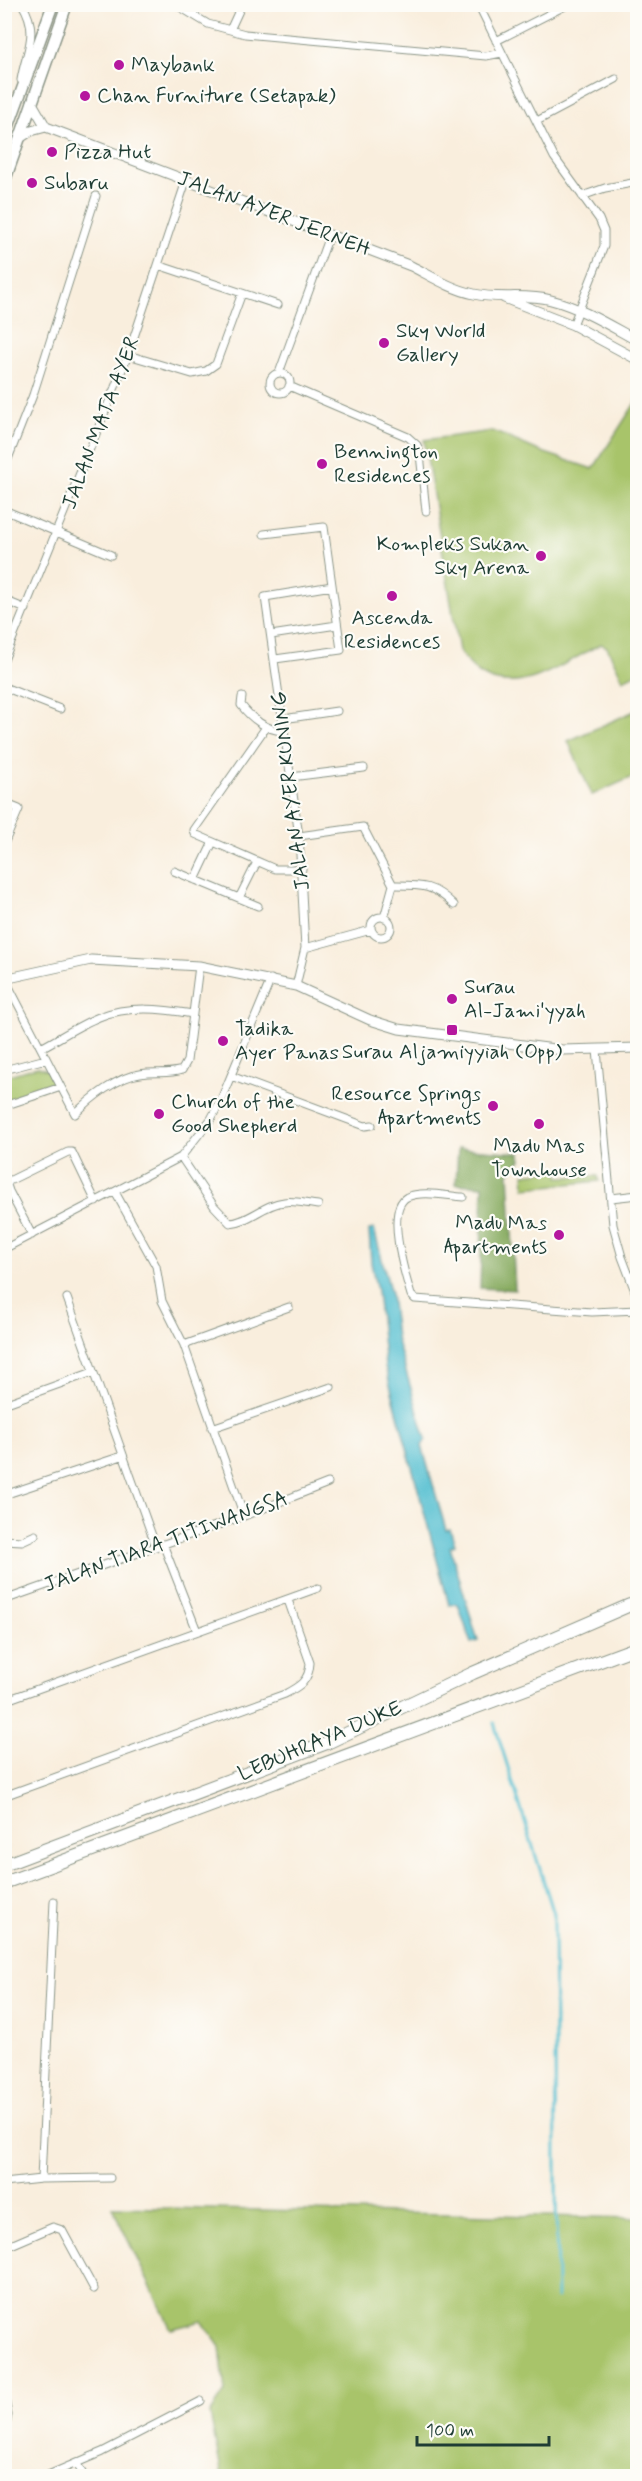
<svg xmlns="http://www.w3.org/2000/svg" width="642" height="2481" font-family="Mynerve,sans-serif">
	<rect width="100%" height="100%" fill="#fdfcf7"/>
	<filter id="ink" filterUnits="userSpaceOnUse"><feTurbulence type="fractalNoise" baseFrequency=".0167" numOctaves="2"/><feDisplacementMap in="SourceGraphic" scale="12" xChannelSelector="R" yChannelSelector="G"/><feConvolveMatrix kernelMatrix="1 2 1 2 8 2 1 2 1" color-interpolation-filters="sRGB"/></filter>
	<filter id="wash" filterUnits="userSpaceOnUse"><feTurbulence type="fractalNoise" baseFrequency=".008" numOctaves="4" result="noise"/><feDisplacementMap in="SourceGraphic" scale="24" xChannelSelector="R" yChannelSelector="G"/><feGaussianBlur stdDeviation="1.35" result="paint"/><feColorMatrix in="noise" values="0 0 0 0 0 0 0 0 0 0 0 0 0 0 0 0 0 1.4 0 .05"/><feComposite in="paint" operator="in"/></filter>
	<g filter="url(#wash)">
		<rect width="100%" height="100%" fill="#f9eedd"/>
		<path fill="#a8c46a" stroke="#64804f" stroke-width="1.5" d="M637,400V673L623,680L607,647L601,644C567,661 520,698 482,675C473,670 466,660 459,651L424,440L493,431L539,451L593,469Z
			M637,710V775L592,795L568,741Z
			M37,1067L47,1070L54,1082L52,1085L5,1102V1076Z
			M558,1170L559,1177L598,1176L599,1181L525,1188L524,1174Z
			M112,2207L637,2218V2476H222L210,2414L225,2392L220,2347L202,2321L171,2329Z"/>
		<path fill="#86aa5e" stroke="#527449" stroke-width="1.5" d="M458,1148L520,1153L521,1160L509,1173L515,1290L480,1288L483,1186L456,1184Z"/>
		<path fill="#56c0d1" stroke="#3a7e82" stroke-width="1.5" d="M374,1229L391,1294L396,1338L426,1439L422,1446L446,1530L450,1529L455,1545L450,1547L478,1641L471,1643L458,1604L449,1605L385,1366L377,1291L371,1263L369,1230Z"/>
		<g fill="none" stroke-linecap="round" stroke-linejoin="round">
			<path stroke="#56c0d1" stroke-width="3" d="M494,1723L554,1914L557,2298"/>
		</g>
	</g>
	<g filter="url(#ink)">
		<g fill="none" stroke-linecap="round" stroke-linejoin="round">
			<defs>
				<path id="street" d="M175,4L208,24L245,34L486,56L502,53
					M478,4L554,157L599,219L604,231V246L573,325
					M230,30L242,4
					M496,41L569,4
					M21,80C26,50 40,33 22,4
					M537,121L616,79
					M582,196L605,188L638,182
					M158,265L278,305
					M128,355L192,374L206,371L216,364L242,293
					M279,373L329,236
					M270 383a10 10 0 1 1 20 0a10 10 0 1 1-20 0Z
					M289,386L408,437L417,445L420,454L426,511
					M4,469L33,395L96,196
					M4,510L111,555
					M264,534L324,527L341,650L275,659
					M4,600L26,609
					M271,635L337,625
					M4,660L128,355L186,181
					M4,687L60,709
					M242,697L241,705C251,718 267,731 284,731
					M283,719L337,711
					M266,727L194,830L195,834L275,869H302
					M291,777L364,768
					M4,803L19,809L4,844
					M299,836L363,827L393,885
					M174,871L258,906
					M195,880L213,842
					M239,898L257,862
					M371 927a10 10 0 1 1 20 0a10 10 0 1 1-20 0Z
					M384,918L393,885C421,885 433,884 454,905
					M305,948L371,930
					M5,979L75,1114C91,1098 117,1077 140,1074C154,1071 168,1075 182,1070L187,1061L199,966
					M296,986L305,948L299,836L265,597L332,586
					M41,1048C60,1038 79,1025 99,1017C129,1005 162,1009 193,1014
					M597,1050L613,1225L622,1257L638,1299
					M4,1070L46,1059
					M231,1076L365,1126L372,1125
					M4,1106L61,1087
					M181,1157L214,1206L230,1223C249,1222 264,1204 284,1202C294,1200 307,1204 318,1205
					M115,1192L156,1266L162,1301L184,1345L244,1516
					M463,1197C447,1196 422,1190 407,1197C385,1209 405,1275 411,1295L415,1299L592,1312L638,1310
					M611,1198L638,1195
					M32,1235L9,1191L7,1185L9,1181L68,1152H72L96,1202
					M4,1249L181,1157L211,1119L220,1102L271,979
					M67,1298L156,1547
					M184,1345L289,1307
					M4,1404L93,1372
					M212,1428L331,1387
					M4,1495L122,1456
					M4,1540L22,1541L35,1535
					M163,1544L197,1631
					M4,1600L244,1516L328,1483
					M4,1701L318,1588
					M4,1796L285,1694C300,1686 309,1681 310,1663L288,1600
					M41,2179L54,1901
					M4,2183L41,2179L110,2178
					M4,2248L53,2227L62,2230L94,2289
					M4,2393L8,2415L4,2436
					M77,2464L84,2476
					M4,2475L13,2476
					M46,2476L102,2452L201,2401"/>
				<path id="secondary" d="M32,103L46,127L411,266C431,276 451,289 474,294C499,300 525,293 551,300C582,308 610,326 638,341
					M20,138L31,131L46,127
					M504,298L573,325L638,360
					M4,979L91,960L199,966L296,986L370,1020L399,1029L562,1050L638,1048"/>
				<path id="primary" d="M4,139L53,4
					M4,183L67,4"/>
				<path id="highway" d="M4,1865L327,1743L473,1673L630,1605
					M4,1883L638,1647"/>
			</defs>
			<use href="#street" stroke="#8c9688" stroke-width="9"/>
			<use href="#secondary" stroke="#8c9688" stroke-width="11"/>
			<use href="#primary" stroke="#8c9688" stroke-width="13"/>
			<use href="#highway" stroke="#8c9688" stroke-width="14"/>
			<use href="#street" stroke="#fff" stroke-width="7"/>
			<use href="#secondary" stroke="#fff" stroke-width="9"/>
			<use href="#primary" stroke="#fff" stroke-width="10"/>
			<use href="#highway" stroke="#fff" stroke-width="12"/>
		</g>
	</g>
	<g fill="#b5179e" stroke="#fdfcf7" stroke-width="2">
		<circle cx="119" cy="65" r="6"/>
		<circle cx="85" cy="96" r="6"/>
		<circle cx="52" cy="152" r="6"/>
		<circle cx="32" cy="183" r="6"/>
		<circle cx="384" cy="343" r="6"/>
		<circle cx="322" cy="464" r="6"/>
		<circle cx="541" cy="556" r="6"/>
		<circle cx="392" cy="596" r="6"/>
		<circle cx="452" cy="999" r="6"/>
		<rect x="446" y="1024" width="12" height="12" rx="3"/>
		<circle cx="223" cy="1041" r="6"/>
		<circle cx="493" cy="1106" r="6"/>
		<circle cx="159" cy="1114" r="6"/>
		<circle cx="539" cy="1124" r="6"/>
		<circle cx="559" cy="1235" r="6"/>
	</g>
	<g text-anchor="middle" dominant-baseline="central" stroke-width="4.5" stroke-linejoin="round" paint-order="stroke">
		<g font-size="21" fill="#1f3d34" stroke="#fdfcf7" text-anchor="start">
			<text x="131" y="65">Maybank</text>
			<text x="97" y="96">Chan Furniture (Setapak)</text>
			<text x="64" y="152">Pizza Hut</text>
			<text x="44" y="183">Subaru</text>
			<text x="396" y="331">Sky World<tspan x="396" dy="24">Gallery</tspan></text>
			<text x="334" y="452">Bennington<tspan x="334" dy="24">Residences</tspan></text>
			<text x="529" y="544" text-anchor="end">Kompleks Sukan<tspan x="529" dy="24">Sky Arena</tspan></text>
			<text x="392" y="618" text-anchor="middle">Ascenda<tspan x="392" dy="24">Residences</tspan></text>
			<text x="464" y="987">Surau<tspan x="464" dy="24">Al-Jami'yyah</tspan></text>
			<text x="235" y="1029">Tadika<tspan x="235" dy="24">Ayer Panas</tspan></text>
			<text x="452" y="1052" text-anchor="middle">Surau Aljamiyyiah (Opp)</text>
			<text x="481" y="1094" text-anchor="end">Resource Springs<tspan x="481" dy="24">Apartments</tspan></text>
			<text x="171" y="1102">Church of the<tspan x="171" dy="24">Good Shepherd</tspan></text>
			<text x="539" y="1146" text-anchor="middle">Madu Mas<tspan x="539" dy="24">Townhouse</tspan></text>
			<text x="547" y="1223" text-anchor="end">Madu Mas<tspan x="547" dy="24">Apartments</tspan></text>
		</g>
		<g font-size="21" fill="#1f3d34" stroke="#fdfcf7">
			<text transform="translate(274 214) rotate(21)">JALAN AYER JERNEH</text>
			<text transform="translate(101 423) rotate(-69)">JALAN MATA AYER</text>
			<text transform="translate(291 791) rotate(-97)">JALAN AYER KUNING</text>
			<text transform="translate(166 1542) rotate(-20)">JALAN TIARA TITIWANGSA</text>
			<text transform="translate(320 1741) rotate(-23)">LEBUHRAYA DUKE</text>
		</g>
	</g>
	<rect width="642" height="2481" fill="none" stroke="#fdfcf7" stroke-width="24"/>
	<path d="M417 2436v9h132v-9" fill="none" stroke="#1f3d34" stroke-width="3"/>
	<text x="426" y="2436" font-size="18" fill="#1f3d34" stroke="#fdfcf7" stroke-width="4.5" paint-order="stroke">100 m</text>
</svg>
